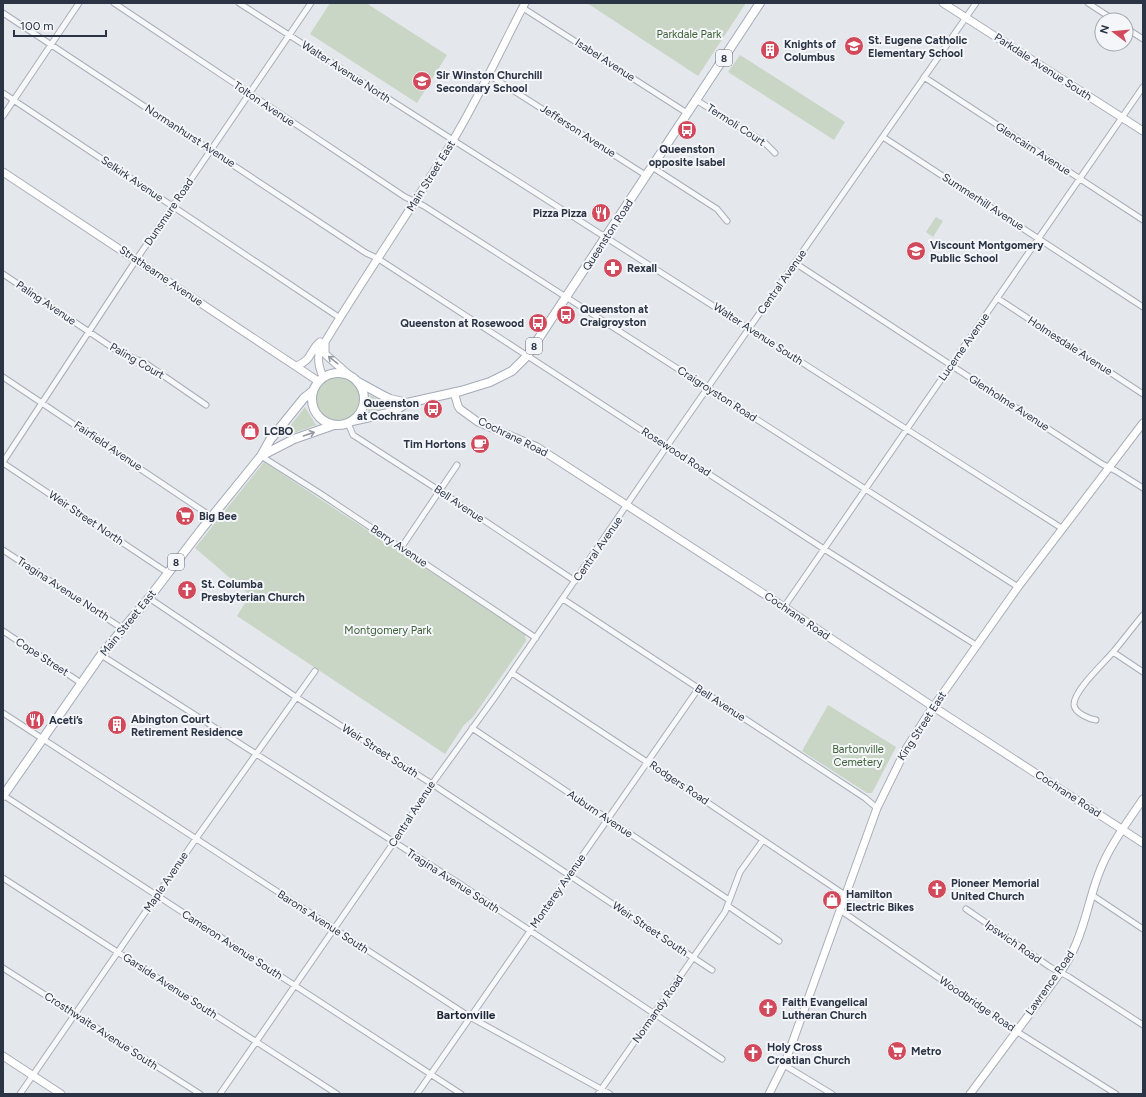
<svg xmlns="http://www.w3.org/2000/svg" width="1146" height="1097" font-family="Figtree,sans-serif">
	<rect width="100%" height="100%" fill="#e4e7ec"/>
	<path fill="#c9d6c5" d="M330,3H366L447,55L417,103L310,34Z
		M587,3H746L698,76Z
		M740,55L845,122L834,140L728,72Z
		M936,217L943,221L933,237L926,232Z
		M316 399a22 22 0 1 1 44 0a22 22 0 1 1-44 0Z
		M370,395L389,405V407L368,412Z
		M305,407L316,425L283,437V435Z
		M264,462L525,634L526,641L473,717L464,725L445,754L237,616L250,595L195,548Z
		M828,705L896,747L872,793H867L802,751Z"/>
	<g fill="none" stroke-linecap="round" stroke-linejoin="round">
		<defs>
			<path id="street" d="M114,3L405,197L424,206L1018,587
				M239,3L453,140L1063,529
				M1088,3L1114,20
				M523,8L687,113
				M3,13L366,253L377,258L824,549L976,645
				M1126,28L1143,39
				M489,75L647,176
				M924,77L1143,220
				M3,93L340,318
				M696,100L764,142L775,153
				M3,116L79,3
				M883,137L1143,307
				M652,167L717,209L727,221
				M795,263L1102,464L1116,471L1143,488
				M3,274L119,352L145,363L206,405
				M997,298L1143,394
				M3,377L212,517
				M348,423L353,435L440,491L575,581
				M261,456L321,494L536,638
				M3,462L136,260L311,3
				M3,463L168,573
				M401,548L457,465
				M3,550L123,629
				M149,598L296,697L432,784L712,970
				M563,599L865,798L877,808
				M784,607L1143,87
				M3,631L81,683
				M1113,652L1143,672
				M101,655L460,884L722,1059
				M512,673L647,762L845,895
				M3,713L470,1017L610,1094
				M1096,720C1089,719 1075,713 1074,705C1073,691 1105,662 1114,651C1124,639 1133,627 1143,615
				M472,728L729,900
				M3,795L461,1094
				M3,878L337,1094
				M1092,895L1143,929
				M728,906L779,941
				M966,909L1050,967L1069,977L1143,1025
				M840,910L1016,1031L1116,1094
				M3,968L200,1094
				M784,1065L832,1094
				M20,1094L195,840L315,671
				M220,1094L394,842L432,784L495,697L667,446L976,3
				M417,1094L698,689
				M598,1094L725,912L740,872L763,840"/>
			<path id="secondary" d="M943,3L1143,131
				M3,172L318,381
				M325,342V354L349,375
				M296,366C313,360 309,351 320,342
				M323,377C318,365 315,352 325,342C366,274 411,210 452,142C479,97 501,49 525,3
				M454,392L458,406L460,409L478,422L537,447L784,607L926,702L1143,843
				M3,1056L61,1094
				M769,1094L786,1060L877,808L906,749L929,713L1018,587L1143,423
				M970,1094L1060,973C1066,964 1072,954 1076,944C1086,921 1090,896 1099,873C1109,846 1127,823 1143,799"/>
			<path id="primary" d="M312 399a26 26 0 1 1 52 0a26 26 0 1 1-52 0Z
				M358,382L380,394L390,399L407,403
				M352,421L393,412L407,403L461,391L490,382L512,371L527,356L760,3
				M261,456L294,439L334,425
				M3,796L101,655L149,598L201,530L261,456L270,440L304,398L313,391"/>
		</defs>
		<use href="#street" stroke="#a9aeb7" stroke-width="7"/>
		<use href="#secondary" stroke="#a9aeb7" stroke-width="9"/>
		<use href="#primary" stroke="#a3abb8" stroke-width="10"/>
		<use href="#street" stroke="#f7f8fa" stroke-width="5"/>
		<use href="#secondary" stroke="#fff" stroke-width="7"/>
		<use href="#primary" stroke="#fff" stroke-width="8"/>
	</g>
	<defs><path id="oneway-shaft" d="M-6 0H5M1.5-3L5.5 0L1.5 3" fill="none" stroke-width="1.6" stroke-linecap="round" stroke-linejoin="round"/></defs>
	<g stroke="#959aa2">
		<use href="#oneway-shaft" transform="translate(333 360) rotate(-142)"/>
		<use href="#oneway-shaft" transform="translate(309 434) rotate(-19)"/>
	</g>
	<defs>
		<symbol id="school-disc" viewBox="-11 -11 22 22"><circle r="9.5" fill="#d1495b" stroke="#f4f6f9"/><path d="M0-5L7-2L0 1L-7-2ZM-4 1L0 2.5L4 1V4Q0 6-4 4Z" fill="#fff"/></symbol>
		<symbol id="building-disc" viewBox="-11 -11 22 22"><circle r="9.5" fill="#d1495b" stroke="#f4f6f9"/><path d="M-4-6H4V6H1V3H-1V6H-4ZM-2.5-4.3h1.7v1.8h-1.7ZM.8-4.3h1.7v1.8H.8ZM-2.5-1h1.7V.8h-1.7ZM.8-1h1.7V.8H.8Z" fill="#fff"/></symbol>
		<symbol id="bus-disc" viewBox="-11 -11 22 22"><circle r="9.5" fill="#d1495b" stroke="#f4f6f9"/><path d="M-5-6H5V4H4V6H2V4H-2V6H-4V4H-5ZM-3.5-4V0h7V-4ZM-3.5 1.2v1.5H-2V1.2ZM2 1.2v1.5H3.5V1.2Z" fill="#fff"/></symbol>
		<symbol id="restaurant-disc" viewBox="-11 -11 22 22"><circle r="9.5" fill="#d1495b" stroke="#f4f6f9"/><path d="M-5-6h1v4h1v-4h1v4h1v-4h1v5L-1.5 .5V6h-2V.5L-5-1ZM5-6V6H3V1.5H1.5Q1.5-4 5-6Z" fill="#fff"/></symbol>
		<symbol id="pharmacy-disc" viewBox="-11 -11 22 22"><circle r="9.5" fill="#d1495b" stroke="#f4f6f9"/><path d="M-2-6h4v4h4v4h-4v4h-4v-4h-4v-4h4Z" fill="#fff"/></symbol>
		<symbol id="shop-disc" viewBox="-11 -11 22 22"><circle r="9.5" fill="#d1495b" stroke="#f4f6f9"/><path d="M-5-2.5h2.3a2.7 3.5 0 0 1 5.4 0H5L5.5 6h-11ZM-1.5-2.5h3a1.5 2.3 0 0 0-3 0Z" fill="#fff"/></symbol>
		<symbol id="cafe-disc" viewBox="-11 -11 22 22"><circle r="9.5" fill="#d1495b" stroke="#f4f6f9"/><path d="M-5.5-4.5H6V0H3Q3 3.5 0 3.5H-2.5Q-5.5 3.5-5.5 0ZM3-3.2v2h1.7v-2ZM-6 4.5H4V6H-6Z" fill="#fff"/></symbol>
		<symbol id="supermarket-disc" viewBox="-11 -11 22 22"><circle r="9.5" fill="#d1495b" stroke="#f4f6f9"/><path d="M-6-5.5h2.5l.6 2H6L4.5 2H-2.5L-4.4-4H-6ZM-1.5 3.2a1.3 1.3 0 1 0 .1 0ZM3 3.2a1.3 1.3 0 1 0 .1 0Z" fill="#fff"/></symbol>
		<symbol id="church-disc" viewBox="-11 -11 22 22"><circle r="9.5" fill="#d1495b" stroke="#f4f6f9"/><path d="M-1.2-6h2.4v3.5h3.3v2.4h-3.3V6h-2.4V-.1h-3.3v-2.4h3.3Z" fill="#fff"/></symbol>
	</defs>
	<g fill-rule="evenodd">
		<use href="#school-disc" x="843" y="35" width="22" height="22"/>
		<use href="#building-disc" x="759" y="39" width="22" height="22"/>
		<use href="#school-disc" x="411" y="70" width="22" height="22"/>
		<use href="#bus-disc" x="676" y="119" width="22" height="22"/>
		<use href="#restaurant-disc" x="590" y="202" width="22" height="22"/>
		<use href="#school-disc" x="905" y="240" width="22" height="22"/>
		<use href="#pharmacy-disc" x="602" y="257" width="22" height="22"/>
		<use href="#bus-disc" x="555" y="304" width="22" height="22"/>
		<use href="#bus-disc" x="527" y="312" width="22" height="22"/>
		<use href="#bus-disc" x="422" y="398" width="22" height="22"/>
		<use href="#shop-disc" x="239" y="420" width="22" height="22"/>
		<use href="#cafe-disc" x="469" y="433" width="22" height="22"/>
		<use href="#supermarket-disc" x="174" y="505" width="22" height="22"/>
		<use href="#church-disc" x="176" y="579" width="22" height="22"/>
		<use href="#restaurant-disc" x="24" y="709" width="22" height="22"/>
		<use href="#building-disc" x="106" y="714" width="22" height="22"/>
		<use href="#church-disc" x="926" y="878" width="22" height="22"/>
		<use href="#shop-disc" x="821" y="889" width="22" height="22"/>
		<use href="#church-disc" x="757" y="997" width="22" height="22"/>
		<use href="#supermarket-disc" x="886" y="1040" width="22" height="22"/>
		<use href="#church-disc" x="742" y="1042" width="22" height="22"/>
	</g>
	<g text-anchor="middle" dominant-baseline="central" stroke-width="4" stroke-linejoin="round" paint-order="stroke">
		<g fill="#f4f6f9" stroke="#676e7b" stroke-width="1">
			<rect x="716" y="50" width="16" height="16" rx="3"/>
			<rect x="526" y="338" width="16" height="16" rx="3"/>
			<rect x="168" y="554" width="16" height="16" rx="3"/>
		</g>
		<g font-size="10" font-weight="bold" fill="#2b3445">
			<text x="724" y="58">8</text>
			<text x="534" y="346">8</text>
			<text x="176" y="562">8</text>
		</g>
		<g font-size="11" fill="#3f6138" stroke="#f4f6f9">
			<text x="689" y="34">Parkdale Park</text>
			<text x="388" y="630">Montgomery Park</text>
			<text x="858" y="749">Bartonville<tspan x="858" dy="13">Cemetery</tspan></text>
		</g>
		<g font-size="11" font-weight="bold" fill="#2b3445" stroke="#f4f6f9" text-anchor="start">
			<text x="868" y="40">St. Eugene Catholic<tspan x="868" dy="13">Elementary School</tspan></text>
			<text x="784" y="44">Knights of<tspan x="784" dy="13">Columbus</tspan></text>
			<text x="436" y="75">Sir Winston Churchill<tspan x="436" dy="13">Secondary School</tspan></text>
			<text x="687" y="149" text-anchor="middle">Queenston<tspan x="687" dy="13">opposite Isabel</tspan></text>
			<text x="587" y="213" text-anchor="end">Pizza Pizza</text>
			<text x="930" y="245">Viscount Montgomery<tspan x="930" dy="13">Public School</tspan></text>
			<text x="627" y="268">Rexall</text>
			<text x="580" y="309">Queenston at<tspan x="580" dy="13">Craigroyston</tspan></text>
			<text x="524" y="323" text-anchor="end">Queenston at Rosewood</text>
			<text x="419" y="403" text-anchor="end">Queenston<tspan x="419" dy="13">at Cochrane</tspan></text>
			<text x="264" y="431">LCBO</text>
			<text x="466" y="444" text-anchor="end">Tim Hortons</text>
			<text x="199" y="516">Big Bee</text>
			<text x="201" y="584">St. Columba<tspan x="201" dy="13">Presbyterian Church</tspan></text>
			<text x="131" y="719">Abington Court<tspan x="131" dy="13">Retirement Residence</tspan></text>
			<text x="49" y="720">Aceti’s</text>
			<text x="951" y="883">Pioneer Memorial<tspan x="951" dy="13">United Church</tspan></text>
			<text x="846" y="894">Hamilton<tspan x="846" dy="13">Electric Bikes</tspan></text>
			<text x="782" y="1002">Faith Evangelical<tspan x="782" dy="13">Lutheran Church</tspan></text>
			<text x="767" y="1047">Holy Cross<tspan x="767" dy="13">Croatian Church</tspan></text>
			<text x="911" y="1051">Metro</text>
		</g>
		<g font-size="11" fill="#2b3445" stroke="#f4f6f9">
			<text transform="translate(605 60) rotate(33)">Isabel Avenue</text>
			<text transform="translate(1043 67) rotate(33)">Parkdale Avenue South</text>
			<text transform="translate(346 72) rotate(33)">Walter Avenue North</text>
			<text transform="translate(264 104) rotate(34)">Tolton Avenue</text>
			<text transform="translate(736 125) rotate(33)">Termoli Court</text>
			<text transform="translate(578 131) rotate(33)">Jefferson Avenue</text>
			<text transform="translate(190 136) rotate(33)">Normanhurst Avenue</text>
			<text transform="translate(1033 149) rotate(33)">Glencairn Avenue</text>
			<text transform="translate(431 176) rotate(-58)">Main Street East</text>
			<text transform="translate(132 179) rotate(34)">Selkirk Avenue</text>
			<text transform="translate(983 202) rotate(33)">Summerhill Avenue</text>
			<text transform="translate(169 212) rotate(-56)">Dunsmure Road</text>
			<text transform="translate(608 235) rotate(-57)">Queenston Road</text>
			<text transform="translate(161 276) rotate(34)">Strathearne Avenue</text>
			<text transform="translate(782 282) rotate(-55)">Central Avenue</text>
			<text transform="translate(46 303) rotate(34)">Paling Avenue</text>
			<text transform="translate(758 334) rotate(33)">Walter Avenue South</text>
			<text transform="translate(1070 346) rotate(33)">Holmesdale Avenue</text>
			<text transform="translate(964 347) rotate(-55)">Lucerne Avenue</text>
			<text transform="translate(137 361) rotate(30)">Paling Court</text>
			<text transform="translate(717 394) rotate(33)">Craigroyston Road</text>
			<text transform="translate(1009 403) rotate(33)">Glenholme Avenue</text>
			<text transform="translate(513 437) rotate(26)">Cochrane Road</text>
			<text transform="translate(108 446) rotate(34)">Fairfield Avenue</text>
			<text transform="translate(676 452) rotate(33)">Rosewood Road</text>
			<text transform="translate(459 504) rotate(34)">Bell Avenue</text>
			<text transform="translate(86 518) rotate(34)">Weir Street North</text>
			<text transform="translate(399 546) rotate(34)">Berry Avenue</text>
			<text transform="translate(598 549) rotate(-55)">Central Avenue</text>
			<text transform="translate(63 589) rotate(33)">Tragina Avenue North</text>
			<text transform="translate(797 616) rotate(34)">Cochrane Road</text>
			<text transform="translate(128 623) rotate(-51)">Main Street East</text>
			<text transform="translate(42 657) rotate(33)">Cope Street</text>
			<text transform="translate(720 703) rotate(33)">Bell Avenue</text>
			<text transform="translate(922 726) rotate(-57)">King Street East</text>
			<text transform="translate(380 751) rotate(33)">Weir Street South</text>
			<text transform="translate(679 783) rotate(34)">Rodgers Road</text>
			<text transform="translate(1068 794) rotate(33)">Cochrane Road</text>
			<text transform="translate(412 814) rotate(-57)">Central Avenue</text>
			<text transform="translate(600 814) rotate(34)">Auburn Avenue</text>
			<text transform="translate(453 881) rotate(33)">Tragina Avenue South</text>
			<text transform="translate(166 882) rotate(-56)">Maple Avenue</text>
			<text transform="translate(558 891) rotate(-55)">Monterey Avenue</text>
			<text transform="translate(323 922) rotate(33)">Barons Avenue South</text>
			<text transform="translate(650 929) rotate(34)">Weir Street South</text>
			<text transform="translate(1013 942) rotate(35)">Ipswich Road</text>
			<text transform="translate(232 945) rotate(33)">Cameron Avenue South</text>
			<text transform="translate(1050 983) rotate(-55)">Lawrence Road</text>
			<text transform="translate(170 986) rotate(33)">Garside Avenue South</text>
			<text transform="translate(977 1004) rotate(34)">Woodbridge Road</text>
			<text transform="translate(658 1009) rotate(-55)">Normandy Road</text>
			<text transform="translate(101 1031) rotate(33)">Crosthwaite Avenue South</text>
		</g>
		<g font-size="12" font-weight="bold" fill="#1d2536" stroke="#f4f6f9">
			<text x="466" y="1015">Bartonville</text>
		</g>
	</g>
	<rect width="1146" height="1097" fill="none" stroke="#2b3445" stroke-width="8"/>
	<g transform="translate(1114 32) rotate(286)"><circle r="19" fill="#f4f6f9" stroke="#a4a8b1"/>
	<path d="M0-3L7 15L0 10L-7 15Z" fill="#d1495b"/>
	<text y="-6" font-size="11" font-weight="bold" text-anchor="middle" fill="#2b3445">N</text>
	</g>
	<path d="M14 30v6h92v-6" fill="none" stroke="#2b3445" stroke-width="2"/>
	<text x="20" y="30" font-size="12" fill="#2b3445" stroke="#f4f6f9" stroke-width="3" paint-order="stroke">100 m</text>
</svg>
